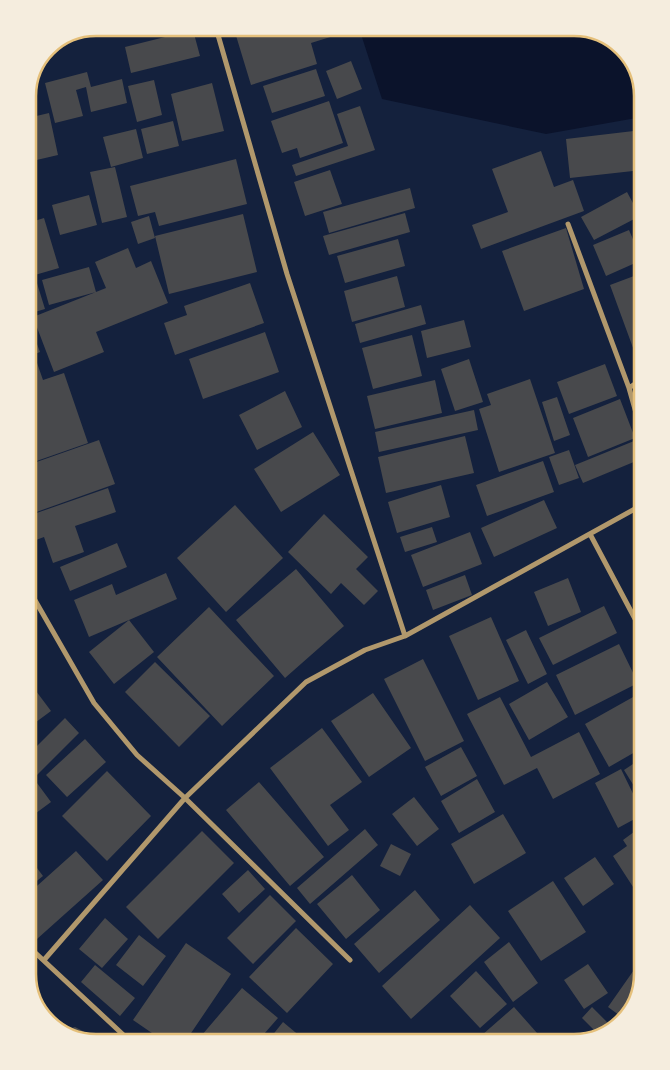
<svg xmlns="http://www.w3.org/2000/svg" width="670" height="1070" font-family="Ubuntu,sans-serif">
	<rect width="100%" height="100%" fill="#14213d"/>
	<path fill="#0b132b" d="M359,28H579L612,39L635,65L642,96V117L546,134L382,99Z"/>
	<path fill="#48494c" d="M237,28H338L340,34L311,43L317,64L251,85L234,29Z
		M193,30L200,56L131,73L125,47Z
		M351,61L362,89L337,99L326,71Z
		M316,69L325,96L272,113L263,86Z
		M87,72L91,87L122,79L127,103L91,112L86,87L76,90L83,116L55,123L45,83Z
		M154,80L162,115L137,122L128,86Z
		M212,83L224,131L182,141L171,94Z
		M329,101L343,143L300,158L297,148L282,153L271,121Z
		M360,106L375,150L296,176L292,165L348,146L337,114Z
		M49,113L58,155L28,162V118Z
		M173,121L179,146L147,154L141,129Z
		M136,129L143,158L111,167L103,137Z
		M642,130V170L570,178L566,139Z
		M541,151L554,187L573,180L584,211L481,249L472,225L508,212L492,169Z
		M236,159L247,204L159,226L155,212L138,216L130,186Z
		M115,167L127,217L102,223L90,172Z
		M330,170L342,204L305,216L294,182Z
		M410,188L415,208L329,233L323,212Z
		M627,192L640,216L594,240L581,217Z
		M89,195L97,225L60,235L52,205Z
		M405,213L410,232L329,255L323,236Z
		M243,214L257,272L169,294L155,236Z
		M149,216L155,238L138,244L131,222Z
		M44,218L59,268L28,277V223Z
		M566,228L584,289L524,311L502,251Z
		M629,230L642,260L606,276L593,245Z
		M398,239L405,266L345,283L337,256Z
		M128,248L136,268L151,261L168,303L96,332L104,352L54,372L33,317L106,288L95,262Z
		M89,267L96,292L49,305L42,280Z
		M642,273V366L640,367L610,285Z
		M397,276L405,307L352,322L344,291Z
		M36,280L45,309L28,314V283Z
		M250,283L264,323L175,355L164,323L187,315L184,306Z
		M421,305L426,324L360,343L355,324Z
		M28,320L40,352L28,357Z
		M464,320L471,347L427,358L421,331Z
		M265,332L279,372L203,399L189,359Z
		M412,335L422,376L373,389L362,348Z
		M469,359L483,402L455,411L441,369Z
		M36,360L43,380L64,373L88,443L28,464V363Z
		M605,364L617,396L569,414L557,382Z
		M530,379L555,453L499,472L479,409L491,405L487,394Z
		M435,380L442,413L375,429L367,396Z
		M285,391L302,427L257,450L239,415Z
		M557,397L570,435L554,441L542,402Z
		M620,399L635,438L588,457L573,418Z
		M474,410L478,430L379,452L375,432Z
		M313,432L340,475L281,512L254,469Z
		M465,436L474,473L386,493L378,457Z
		M99,440L115,484L28,515V465Z
		M634,441L641,459L583,483L575,465Z
		M569,450L579,478L559,485L549,457Z
		M543,461L554,492L487,516L476,485Z
		M441,485L450,517L397,533L388,502Z
		M108,488L116,512L75,526L84,552L53,563L44,537L28,543V516Z
		M544,500L557,528L494,557L481,528Z
		M235,505L283,558L226,612L177,558Z
		M324,514L368,557L356,569L378,591L364,605L341,583L331,594L288,552Z
		M432,527L437,542L405,552L400,537Z
		M470,532L482,564L423,587L411,555Z
		M117,543L127,567L70,591L60,567Z
		M296,569L344,626L285,678L236,620Z
		M166,573L177,599L129,620L154,652L114,684L89,652L129,620L89,637L74,600L112,584L116,595Z
		M465,575L472,595L433,610L426,590Z
		M568,578L581,612L548,626L534,592Z
		M604,606L617,633L553,665L539,638Z
		M209,607L274,676L222,726L157,657Z
		M491,617L519,681L478,700L449,636Z
		M526,630L547,674L528,684L506,640Z
		M619,644L638,683L575,715L556,675Z
		M423,659L464,741L425,761L384,679Z
		M28,661L36,674L28,680Z
		M155,662L210,716L179,747L125,692Z
		M547,682L568,717L529,740L509,704Z
		M30,683L51,711L28,728V685Z
		M642,692V748L609,767L585,724Z
		M373,693L411,748L369,777L331,721Z
		M500,697L531,757L579,732L600,774L553,799L537,768L504,785L467,714Z
		M65,718L79,733L28,784V755Z
		M322,728L362,782L330,805L349,830L328,846L270,768Z
		M85,739L106,762L67,797L46,775Z
		M461,747L477,776L441,796L425,767Z
		M642,758V799L624,770Z
		M621,769L642,812V815L618,828L595,783Z
		M107,771L151,816L107,861L62,816Z
		M477,779L495,812L459,833L441,801Z
		M259,782L324,857L290,886L226,810Z
		M37,783L51,802L28,819V790Z
		M414,797L439,829L417,846L392,814Z
		M503,814L526,853L474,884L451,844Z
		M642,826V885L635,890L613,856L627,846L623,840Z
		M365,829L378,845L310,904L297,888Z
		M202,831L234,863L158,939L126,907Z
		M391,844L411,854L400,876L380,866Z
		M76,851L103,880L37,939L28,928V894Z
		M28,856L43,876L28,888Z
		M595,857L614,884L583,906L564,878Z
		M248,870L265,889L239,913L222,894Z
		M352,875L380,910L346,939L317,904Z
		M553,881L586,932L541,961L508,911Z
		M415,890L440,920L379,973L354,944Z
		M270,895L296,921L253,964L227,938Z
		M470,905L500,938L411,1019L382,986Z
		M105,918L128,939L102,968L79,949Z
		M296,928L333,964L287,1013L249,977Z
		M139,935L166,956L143,986L116,965Z
		M642,941V954L636,947Z
		M509,942L538,983L513,1002L484,962Z
		M186,943L231,974L185,1042H165L133,1020Z
		M588,964L608,993L584,1009L564,980Z
		M95,965L135,998L120,1016L81,982Z
		M636,967L642,971V974L633,1008L623,1018L608,1007Z
		M476,971L507,1004L480,1028L450,996Z
		M242,988L278,1018L257,1042H196Z
		M514,1007L545,1042H474Z
		M592,1007L610,1025L600,1036L582,1018Z
		M283,1022L307,1042H267Z
		M75,1027L104,1042H92L60,1032Z"/>
	<g fill="none" stroke-linecap="round" stroke-linejoin="round">
		<path stroke="#b1986c" stroke-width="5" d="M216,28L287,274L405,636
			M568,224L629,388L642,434
			M629,388L642,379
			M590,534L642,632
			M28,588L94,703L137,755L185,798L350,960
			M28,946L131,1042
			M44,960L185,798L306,682L365,650L405,636L642,505"/>
	</g>
	<path d="M0 0H670V1070H0ZM96 36H574A60 60 0 0 1 634 96V974A60 60 0 0 1 574 1034H96A60 60 0 0 1 36 974V96A60 60 0 0 1 96 36Z" fill="#f5edde" fill-rule="evenodd"/>
	<path fill="none" stroke="#e5c07b" stroke-width="2.5" d="M96 36H574A60 60 0 0 1 634 96V974A60 60 0 0 1 574 1034H96A60 60 0 0 1 36 974V96A60 60 0 0 1 96 36Z"/>
</svg>
